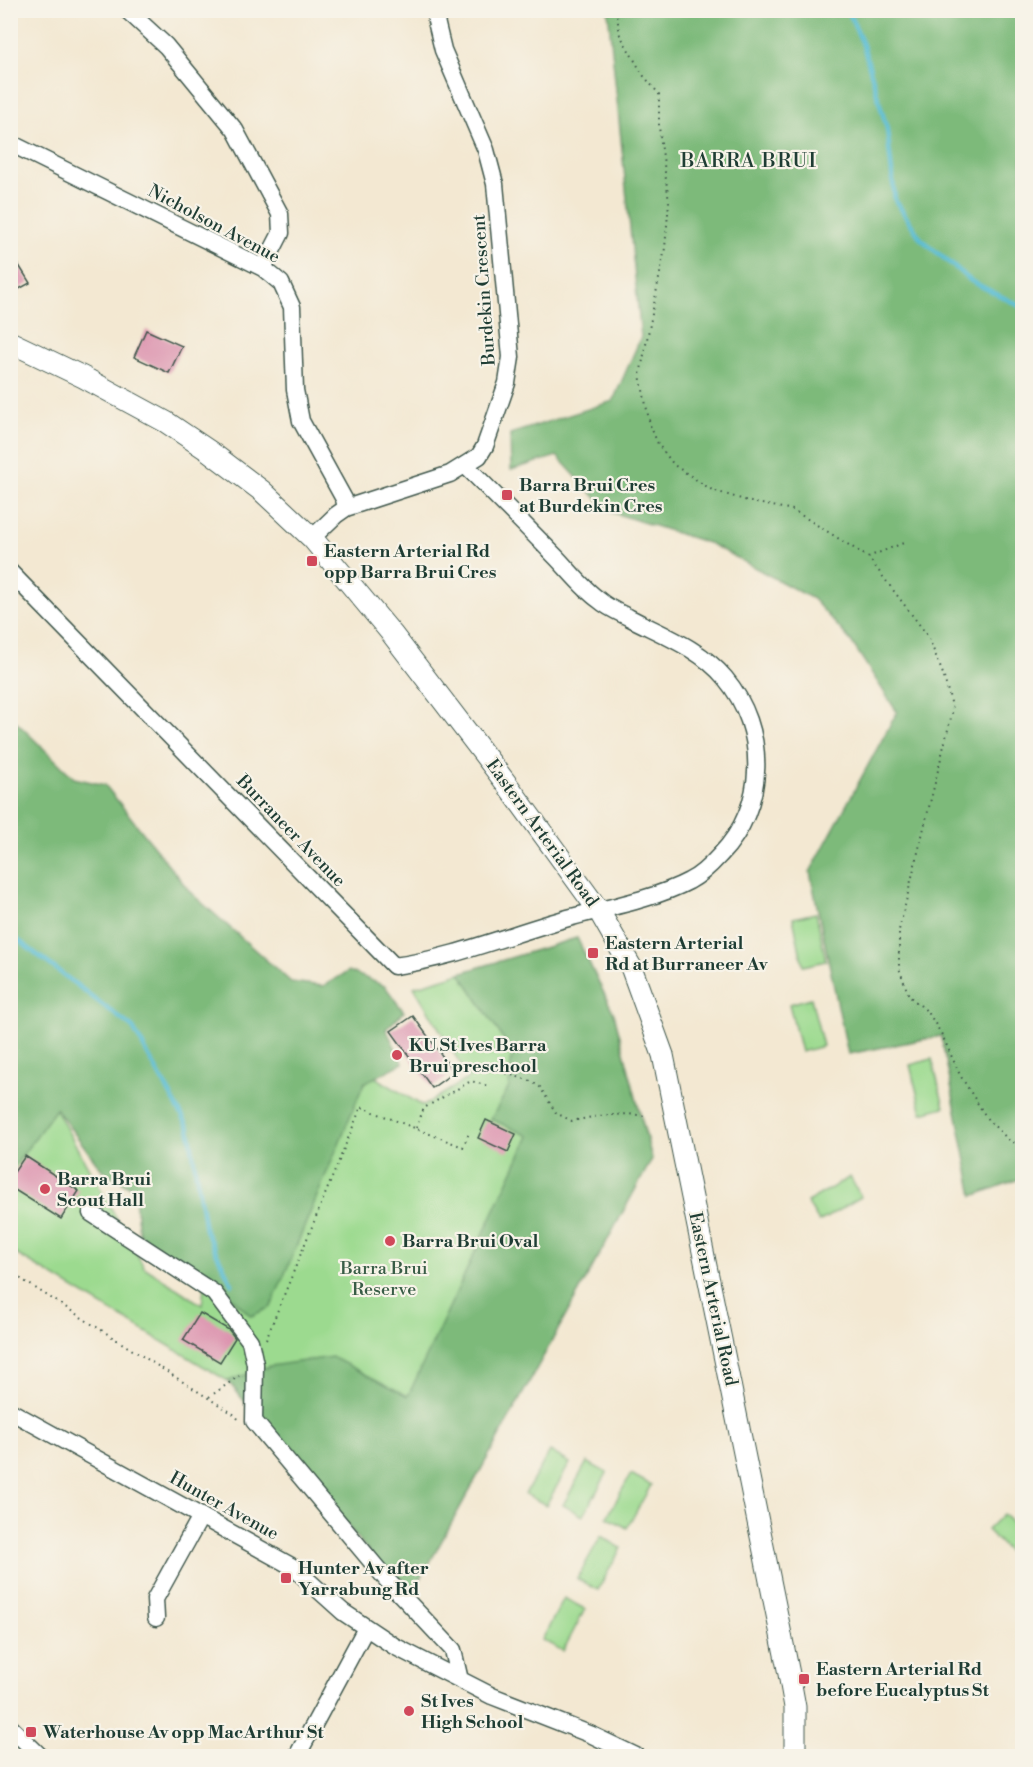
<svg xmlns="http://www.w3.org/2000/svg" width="1033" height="1767" font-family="'Libre Bodoni',serif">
	<rect width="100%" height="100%" fill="#f7f3e8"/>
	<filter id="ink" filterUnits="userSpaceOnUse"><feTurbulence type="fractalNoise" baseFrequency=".0167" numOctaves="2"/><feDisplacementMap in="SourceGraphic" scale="12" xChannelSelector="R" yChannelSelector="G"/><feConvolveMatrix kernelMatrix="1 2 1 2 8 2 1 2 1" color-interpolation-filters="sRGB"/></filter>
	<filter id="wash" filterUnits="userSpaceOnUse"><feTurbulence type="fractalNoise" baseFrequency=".008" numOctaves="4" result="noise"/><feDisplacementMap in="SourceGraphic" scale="24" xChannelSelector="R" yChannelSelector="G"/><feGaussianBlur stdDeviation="1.35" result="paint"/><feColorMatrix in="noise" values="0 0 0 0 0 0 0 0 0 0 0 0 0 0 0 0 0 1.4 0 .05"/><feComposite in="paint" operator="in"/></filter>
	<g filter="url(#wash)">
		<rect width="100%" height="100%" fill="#f3e8d2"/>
		<path fill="#9cda8f" stroke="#5e8c62" stroke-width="1.5" d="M816,913L826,961L803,966L793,918Z
			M577,938L614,1014L652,1159L409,1600L228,1381L11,1251V1079L55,1108L144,1267L202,1305L217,1171L302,1033L423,1106L469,1078L414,987Z
			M811,998L823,1046L801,1052L789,1004Z
			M932,1059L944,1107L922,1113L910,1065Z
			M850,1177L861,1197L819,1222L807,1202Z
			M550,1451L570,1463L546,1505L525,1494Z
			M587,1462L607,1473L583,1516L563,1505Z
			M631,1474L651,1485L627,1528L607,1517Z
			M1003,1514L1022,1533V1565L987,1530Z
			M601,1536L621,1548L598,1590L577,1579Z
			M564,1598L585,1609L563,1651L542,1640Z"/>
		<path fill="#7dba7a" stroke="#4e7c57" stroke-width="1.5" d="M608,11H1022V1178L973,1196L941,1036L848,1054L810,872L897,712L851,641L813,599L711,544L608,511L557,456L511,470L510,434L613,401L641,337Z
			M11,717L74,778L105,785L191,893L291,982L323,986L349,971L385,986L404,1012L386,1029L403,1063L364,1083L271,1307L251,1316L215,1281L161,1251L139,1234L134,1189L102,1170L56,1109L11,1171Z
			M577,938L614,1014L652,1159L409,1600L228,1381L270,1366L332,1357L408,1396L529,1136L491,1119L509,1087L512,1052L460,973Z"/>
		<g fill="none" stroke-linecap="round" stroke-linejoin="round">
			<path stroke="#56bcd4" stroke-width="4.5" d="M848,10L863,45L887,129L895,200L921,239L971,281L1022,307
				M10,934L133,1028L189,1128L205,1230L232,1284"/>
		</g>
		<g id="blocks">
			<path fill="#dc93ae" d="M10,251L30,283L10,294Z
				M146,330L182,346L169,373L134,357Z
				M413,1016L454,1072L432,1088L391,1031Z
				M486,1120L516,1134L508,1152L478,1138Z
				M25,1156L79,1191L61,1219L10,1187V1178Z
				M200,1313L229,1330L235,1338L220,1362L183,1340Z"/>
		</g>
	</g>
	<g filter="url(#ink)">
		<use href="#blocks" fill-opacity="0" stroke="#3f574c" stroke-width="1.5"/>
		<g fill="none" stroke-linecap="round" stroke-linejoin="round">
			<defs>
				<path id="minor" d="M127,10L166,46L235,130L280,214L281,233L263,268
					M10,143L263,268L281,283L292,307L295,390L301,421L344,499L346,508
					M312,538L336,515L346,508L450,474L479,456L485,446L507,383L511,357L495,184L486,150L443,50L436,21L437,10
					M10,572L394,966C454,958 510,934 568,918C606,908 655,899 689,881C701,875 711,865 720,855C767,807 768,729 725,678C701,649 663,635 630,618C620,613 608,608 599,600C582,588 569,570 554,555C525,525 495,495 465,465
					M91,1213L214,1293L250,1341L255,1364L254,1421L387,1580L453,1650L460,1680
					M10,1411L293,1567L343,1612L394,1646L492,1696L592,1735L636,1756
					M156,1618L155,1599L201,1516
					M10,1727L40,1756
					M297,1756L366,1628"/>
				<path id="major" d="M10,342L83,377L166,422L209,451L262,491L312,538L392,634L506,783L599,911L631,967L663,1055L789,1674L795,1707V1756"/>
			</defs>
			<use href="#minor" stroke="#3f574c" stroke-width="19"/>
			<use href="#major" stroke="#3f574c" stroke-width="23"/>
			<path stroke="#3f574c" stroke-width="2" stroke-dasharray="1.5 4.5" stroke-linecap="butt" d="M616,10L620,35L643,75L659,94V127L669,202L665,248L640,375L650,425L658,444L674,465L712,490L751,502L793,510L868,557L928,636L943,674L953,709L899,930V968L909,996L928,1012L942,1035L960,1075L988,1120L1010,1141L1022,1145
				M868,557L906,542
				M489,1068L531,1081L540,1087L556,1113L572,1121L598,1116L628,1114L647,1116
				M416,1128L424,1108L471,1081L488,1086
				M10,1272L235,1415L239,1420
				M266,1339L361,1107L463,1147L469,1133
				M209,1397L239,1376"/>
			<use href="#minor" stroke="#fff" stroke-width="16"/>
			<use href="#major" stroke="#fff" stroke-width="21"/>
		</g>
	</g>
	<g fill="#d1495b" stroke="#f7f3e8" stroke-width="2">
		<rect x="501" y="489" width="12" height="12" rx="3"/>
		<rect x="306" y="555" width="12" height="12" rx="3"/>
		<rect x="587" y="947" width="12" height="12" rx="3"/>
		<circle cx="397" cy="1055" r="6"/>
		<circle cx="45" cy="1189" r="6"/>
		<circle cx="390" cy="1241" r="6"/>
		<rect x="280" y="1572" width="12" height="12" rx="3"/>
		<rect x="798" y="1673" width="12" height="12" rx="3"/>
		<circle cx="409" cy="1711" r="6"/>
		<rect x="25" y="1726" width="12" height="12" rx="3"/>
	</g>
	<g text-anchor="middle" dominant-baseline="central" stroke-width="4.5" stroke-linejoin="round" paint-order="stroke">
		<g font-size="18" fill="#1f3d34" stroke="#f7f3e8">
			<text transform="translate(214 224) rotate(28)">Nicholson Avenue</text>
			<text transform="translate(484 290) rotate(-94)">Burdekin Crescent</text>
			<text transform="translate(291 831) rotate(46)">Burraneer Avenue</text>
			<text transform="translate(542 833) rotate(54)">Eastern Arterial Road</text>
			<text transform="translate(713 1299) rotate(78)">Eastern Arterial Road</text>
			<text transform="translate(224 1506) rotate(29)">Hunter Avenue</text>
		</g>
		<g font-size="18" font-weight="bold" fill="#1f3d34" stroke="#f7f3e8" text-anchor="start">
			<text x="519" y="485">Barra Brui Cres<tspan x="519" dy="21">at Burdekin Cres</tspan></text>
			<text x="324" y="551">Eastern Arterial Rd<tspan x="324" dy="21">opp Barra Brui Cres</tspan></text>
			<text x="605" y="943">Eastern Arterial<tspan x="605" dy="21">Rd at Burraneer Av</tspan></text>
			<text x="409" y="1045">KU St Ives Barra<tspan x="409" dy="21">Brui preschool</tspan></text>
			<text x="57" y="1179">Barra Brui<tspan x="57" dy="21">Scout Hall</tspan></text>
			<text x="402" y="1241">Barra Brui Oval</text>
			<text x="298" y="1568">Hunter Av after<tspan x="298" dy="21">Yarrabung Rd</tspan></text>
			<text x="816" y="1669">Eastern Arterial Rd<tspan x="816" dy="21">before Eucalyptus St</tspan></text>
			<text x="421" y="1701">St Ives<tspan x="421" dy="21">High School</tspan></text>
			<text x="43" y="1732">Waterhouse Av opp MacArthur St</text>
		</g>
		<g font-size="18" fill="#385c46" stroke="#f7f3e8">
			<text x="384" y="1268">Barra Brui<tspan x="384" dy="21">Reserve</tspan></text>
		</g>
		<g font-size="20" letter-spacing="1.5" fill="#1f3d34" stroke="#f7f3e8">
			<text x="749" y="161">BARRA BRUI</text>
		</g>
	</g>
	<rect width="1033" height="1767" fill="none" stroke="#f7f3e8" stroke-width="36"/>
</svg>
